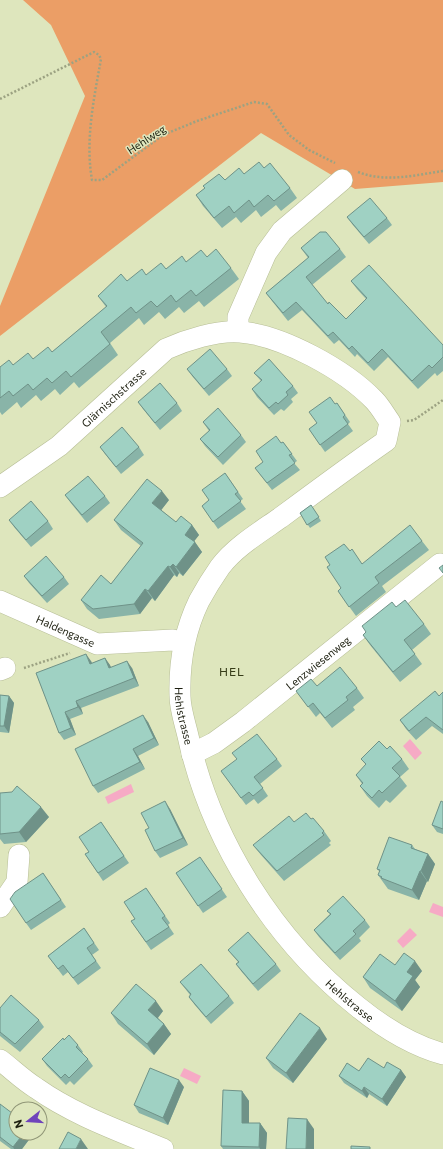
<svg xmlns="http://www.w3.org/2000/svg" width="443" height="1149" font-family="Commissioner,sans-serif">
	<rect width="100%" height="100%" fill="#dee6bd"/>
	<path fill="#eb9e66" d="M23,0H443V182L355,189L261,133L0,336V306L85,96L51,25Z"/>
	<path fill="#f6aac5" d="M410,739L422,753L415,760L403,746Z
		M131,784L134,792L108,804L105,797Z
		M433,903L443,907V917L429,912Z
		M410,928L417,935L403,948L397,941Z
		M184,1068L201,1076L197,1084L180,1076Z"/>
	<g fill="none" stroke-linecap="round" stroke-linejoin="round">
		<defs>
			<g id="minor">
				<path d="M238,331V317L266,253L282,231L342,180"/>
				<path id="s1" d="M0,487L59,446L166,349C186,340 217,330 240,332C282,335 345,370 374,400C380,406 385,415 390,422L386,441C350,466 315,492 280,518C260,532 235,547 220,567C213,577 205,590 199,601C184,632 179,663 180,696C180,709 185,723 188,736C211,841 274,940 358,1007C384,1028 411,1045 443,1054"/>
				<path id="s2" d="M0,601L97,644L173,640L183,643"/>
				<path d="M0,670L5,668"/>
				<path id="s3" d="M192,754L214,743L243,722L440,564"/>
				<path d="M0,907L17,882L19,855"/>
				<path d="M0,1060C12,1069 23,1080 36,1088C74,1115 120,1131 163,1149"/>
			</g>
		</defs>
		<use href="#minor" stroke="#b7be96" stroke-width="22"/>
		<path stroke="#9ca282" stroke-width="2.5" stroke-dasharray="2 2" stroke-linecap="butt" d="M0,99L94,52L99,55L101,59C94,98 85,140 92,180H102L163,135L197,121L254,102L267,104L289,135L309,150L335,163
			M358,172C386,183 415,175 443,171
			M407,421L414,420L443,400
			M24,668L70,653"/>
		<use href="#minor" stroke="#fff" stroke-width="21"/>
	</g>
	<path fill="#89b4a8" d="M264,168L290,188L297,198L281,211L276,205L261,217L256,210L241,223L236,217L222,228L203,206L196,195L205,188L203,186L225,180Z
		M347,217L387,218L392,225L369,244L352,224Z
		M301,248L340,249L346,257L312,285L328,304L346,319L366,299L357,289L351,281L443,345V371L437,376L435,373L418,389L388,357L374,371L357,354L355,357L339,340L334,344L302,310L288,321L272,301L266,293L308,258Z
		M207,257L231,268L239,279L204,307L199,301L184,313L179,307L165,319L159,312L144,325L139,318L110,343L118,355L79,388L74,382L60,395L55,389L41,401L36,395L21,408L17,402L2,415L0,412V367L13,365L33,359L52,352L106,307L98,296L127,281L186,262Z
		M187,369H227L232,376L209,396L192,376Z
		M254,373L293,386L298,393L291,399L293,402L284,411L281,409L274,415L257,397L252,389L261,381Z
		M138,402L177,403L182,411L160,430L143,409Z
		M337,403L350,422L348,424L353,431L325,452L309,429L317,423Z
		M203,422L241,435L246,442L223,465L205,446L200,439L209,431Z
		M283,442L297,461L294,463L300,470L272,490L255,468L263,462L281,443Z
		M100,447H139L144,455L121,474L105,454Z
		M225,473L243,499L240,501L246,509L218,529L202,506L209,500Z
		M65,495L105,496L110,503L87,523L70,502Z
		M169,500L161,510L176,522L192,525L199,535L194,541L202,552L183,576L179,573L177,577L174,575L155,601L152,598L140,614L99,619L87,609L81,600L111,584L141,546L121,530L114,520Z
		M311,505L321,521L310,528L300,513Z
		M9,520L48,521L53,529L31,547L14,527Z
		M422,541L429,550L382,586L386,592L356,616L338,591L341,588L330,565L350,551L362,564Z
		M24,576L64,577L69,584L47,603L29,583Z
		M396,607L424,624L431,634L412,650L422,664L400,682L370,645L363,635Z
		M105,658L111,667L132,668L139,686L81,708L83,714L70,719L76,735L64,740L59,733L36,673L91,661L92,663Z
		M317,686L357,688L364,698L353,707L355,710L332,728L320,713L316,717L296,691Z
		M443,692V734L432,726L416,740L406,729L400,720L439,696Z
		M0,695L9,696L14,703L9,733L0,732Z
		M148,722L159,745L138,756L145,769L98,793L93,786Z
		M387,749L402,759L409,769L400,777L407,786L390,803L386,800L379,808L367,796L360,786L362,784L356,775L366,765L361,759Z
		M277,759L282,766L260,784L268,796L258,804L254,799L246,805L221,771Z
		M0,793L49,817L26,842L4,844L0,839Z
		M443,802V834L437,832L432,825Z
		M170,809L188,845L160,858L155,851L149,828Z
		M311,819L324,831L331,841L329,843L331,845L284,881L261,855L253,845L294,822Z
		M101,822L129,863L103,881L85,854L89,852Z
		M412,845L415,849L428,854L435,864L428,882L427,881L419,900L388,889L378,875L380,872L377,869Z
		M200,857L227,897L203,913L176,873Z
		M43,873L66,907L31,930L26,923Z
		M146,888L170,923L168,925L174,934L151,950L131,921L135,919Z
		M327,911L365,920L370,927L359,938L361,941L340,960L319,937L314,930L330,914Z
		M84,928L99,950L92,955L101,968L78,985L68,972L63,976L48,956Z
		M228,950L276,964L281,971L258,991L241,971L236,964L238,962Z
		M395,965L422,971L415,980L420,987L402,1011L370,988L363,977Z
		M180,982L229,996L234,1003L211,1024L194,1004L189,997L190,995Z
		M0,1008L39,1020L44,1027L20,1052L0,1036Z
		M163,1011L158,1018L164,1024L171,1034L154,1055L118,1024L111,1013Z
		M327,1039L293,1083L273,1068L266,1058Z
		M64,1040L78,1045L83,1052L82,1053L88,1059L93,1066L74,1085L70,1081L66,1085L47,1066L42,1059Z
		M384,1068L401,1070L406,1077L387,1106L369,1094L367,1098L344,1083L339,1076L359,1071Z
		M184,1087L168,1125L139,1113L134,1105Z
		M242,1091L249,1101V1123H260L267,1133L266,1149H223L221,1146Z
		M0,1104L16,1133H34L22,1149H11L0,1141Z"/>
	<path fill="#6f9288" d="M162,491L169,500L159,513L152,503Z
		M192,525L199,535L192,544L185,535Z
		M195,542L202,552L183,576L176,567Z
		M173,564L179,573L177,577L170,567Z
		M168,566L174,575L155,601L148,591Z
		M145,589L152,598L140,614L134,604Z
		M86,654L91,661L95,671L90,664Z
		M105,658L110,665L114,675L109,668Z
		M127,661L132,668L139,686L134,678Z
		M9,696L14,703L9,733L4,726Z
		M76,701L81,708L83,714L78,707Z
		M65,712L70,719L76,735L71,728Z
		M143,715L148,722L159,745L154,738Z
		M133,749L138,756L145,769L140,762Z
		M165,801L170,809L188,845L183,838Z
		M41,807L49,817L26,842L19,832Z
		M428,854L435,864L428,882L421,871Z
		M420,871L427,881L419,900L412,890Z
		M415,961L422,971L415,980L420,987L402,1011L395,1001L407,972Z
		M156,1001L163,1011L156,1020L148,1010Z
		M164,1024L171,1034L154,1055L147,1044Z
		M320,1028L327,1039L293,1083L286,1073Z
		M401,1070L406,1077L387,1106L382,1099Z
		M179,1080L184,1087L168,1125L163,1118Z
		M364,1087L369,1094L367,1098L362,1091Z
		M242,1091L249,1101V1133L242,1123Z
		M307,1119L314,1129V1149H306Z
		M260,1123L267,1133L266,1149H260L259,1147Z
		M24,1133H34L22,1149H14L13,1147Z
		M81,1139L88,1149H76Z"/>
	<path fill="#9fd1c3" stroke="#6f9288" d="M259,162L264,168L270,163L290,188L274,201L268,195L254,207L249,200L234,213L229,206L214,218L196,195L205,188L203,186L219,174L225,180L239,168L244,174Z
		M370,198L387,218L364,237L347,217Z
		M320,232H326L340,249L306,277L328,304L329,302L346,319L367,298L351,281L369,265L443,345V357L432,368L429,365L412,381L382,349L368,363L352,346L349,349L333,332L328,336L296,302L283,313L266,293L309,257L301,248Z
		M216,249L231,268L196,296L191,290L176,302L171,295L157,307L151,301L136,313L131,307L101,332L110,344L71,377L66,371L52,383L47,378L33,390L28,384L13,396L9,391L0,398V367L9,360L13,365L28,353L33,359L48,347L52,352L107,306L98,296L121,274L127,281L142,269L146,275L161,263L166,269L182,256L186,262L201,250L207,257Z
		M210,349L227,369L204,389L187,369Z
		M269,359L293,386L286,392L288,395L278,404L276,402L269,408L252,389L262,380L254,373Z
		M160,383L177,403L155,423L138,402Z
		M330,397L335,404L337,403L345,415L343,417L348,424L320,445L309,429L317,423L309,412Z
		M218,408L241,435L218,457L200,439L210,430L203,422Z
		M122,427L139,447L116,467L100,447Z
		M276,436L281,443L283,442L292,454L289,455L295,463L267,483L255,468L263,462L256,451Z
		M225,473L238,492L235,494L241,501L213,522L202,506L209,500L202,490Z
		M88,476L105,496L82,515L65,495Z
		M147,479L162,491L152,503L176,522L181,516L192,525L185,535L195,542L176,567L173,564L170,567L168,566L148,591L145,589L134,604L93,609L81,600L101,575L111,584L143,543L114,520Z
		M31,501L48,521L26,540L9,520Z
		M311,505L319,517L307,525L300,513Z
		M410,525L422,541L375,577L379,583L349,607L338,591L341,588L327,567L330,565L325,557L344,544L350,551L352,549L362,564Z
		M46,556L64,577L42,596L24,576Z
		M443,565V573L439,568Z
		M405,600L424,624L404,640L415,654L393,672L363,635L366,632L362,626L392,602L396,607Z
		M86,654L90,664L105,658L109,668L127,661L134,678L76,701L78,707L65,712L71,728L59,733L36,673Z
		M340,667L357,688L346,697L348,700L325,718L313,703L308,707L296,691L311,679L317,686Z
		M435,691L439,696L443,692V730L426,717L409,731L400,720Z
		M0,695L9,696L4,726H0Z
		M143,715L154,738L133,749L140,762L93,786L75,749Z
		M257,734L277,759L254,777L263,788L253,796L249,792L241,798L221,771L237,759L232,753Z
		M379,741L387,749L390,746L402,759L392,768L400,776L382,793L379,790L372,798L360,786L363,783L356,775L366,764L361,759Z
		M17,786L41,807L19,832L0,834V793L12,792Z
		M165,801L183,838L155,851L145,830L149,828L141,813Z
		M441,801L443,802V829L432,825Z
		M306,813L311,819L313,818L324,831L322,833L324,835L277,871L253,845L289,816L294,822Z
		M101,822L124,856L98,873L85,854L89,852L79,837Z
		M389,837L412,845L411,848L428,854L421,871H420L412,890L381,878L382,877L378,875L380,870L377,869Z
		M200,857L222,889L198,906L176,873Z
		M43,873L61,900L26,923L10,899L15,892Z
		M146,888L165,916L162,918L169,927L146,942L131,921L135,919L124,902Z
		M343,896L365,920L353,931L356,934L335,953L314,930L331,914L327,911Z
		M84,928L94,943L87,948L96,961L73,978L63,965L58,969L48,956Z
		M248,932L276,964L253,984L236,964L239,962L228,950Z
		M404,953L415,961L407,972L413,976L395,1001L363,977L380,954L395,965Z
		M201,964L229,996L206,1017L189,997L191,994L180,982Z
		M136,984L156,1001L148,1010L164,1024L147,1044L111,1013Z
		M11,995L39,1020L15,1044L0,1032V1008Z
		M300,1013L320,1028L286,1073L266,1058Z
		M69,1035L78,1045L76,1047L88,1059L69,1078L65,1074L61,1078L42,1059L63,1038L64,1040Z
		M368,1058L384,1068L387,1062L401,1070L382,1099L364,1087L362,1091L339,1076L347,1063L359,1071Z
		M150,1068L179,1080L163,1118L134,1105Z
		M223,1090L242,1091V1123H260L259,1147L221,1146Z
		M0,1104L16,1116V1133H24L13,1147L0,1137Z
		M288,1118L307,1119L306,1149H286Z
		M68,1132L81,1139L76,1149H59Z
		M351,1146L370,1147V1149H351Z"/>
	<g text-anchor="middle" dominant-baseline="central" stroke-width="3" stroke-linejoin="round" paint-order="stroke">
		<g font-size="11" fill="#1c1e0f" stroke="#dee6bd">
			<text transform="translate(146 139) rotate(-33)">Hehlweg</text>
			<text stroke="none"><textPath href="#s1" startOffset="145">Glärnischstrasse</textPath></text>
			<text stroke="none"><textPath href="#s2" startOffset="72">Haldengasse</textPath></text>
			<text stroke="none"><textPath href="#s3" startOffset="156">Lenzwiesenweg</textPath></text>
			<text stroke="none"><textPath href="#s1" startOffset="859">Hehlstrasse</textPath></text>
			<text stroke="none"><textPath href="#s1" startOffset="1195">Hehlstrasse</textPath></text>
		</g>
		<g font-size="12" letter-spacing="1" fill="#363c18" stroke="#dee6bd">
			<text x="232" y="671">HEL</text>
		</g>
	</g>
	<g transform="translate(28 1121) rotate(253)"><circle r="19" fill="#dee6bd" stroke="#909677"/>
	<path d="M0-3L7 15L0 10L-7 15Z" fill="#6f43bb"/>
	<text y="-6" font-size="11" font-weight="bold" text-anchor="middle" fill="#1c1e0f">N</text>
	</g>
</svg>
